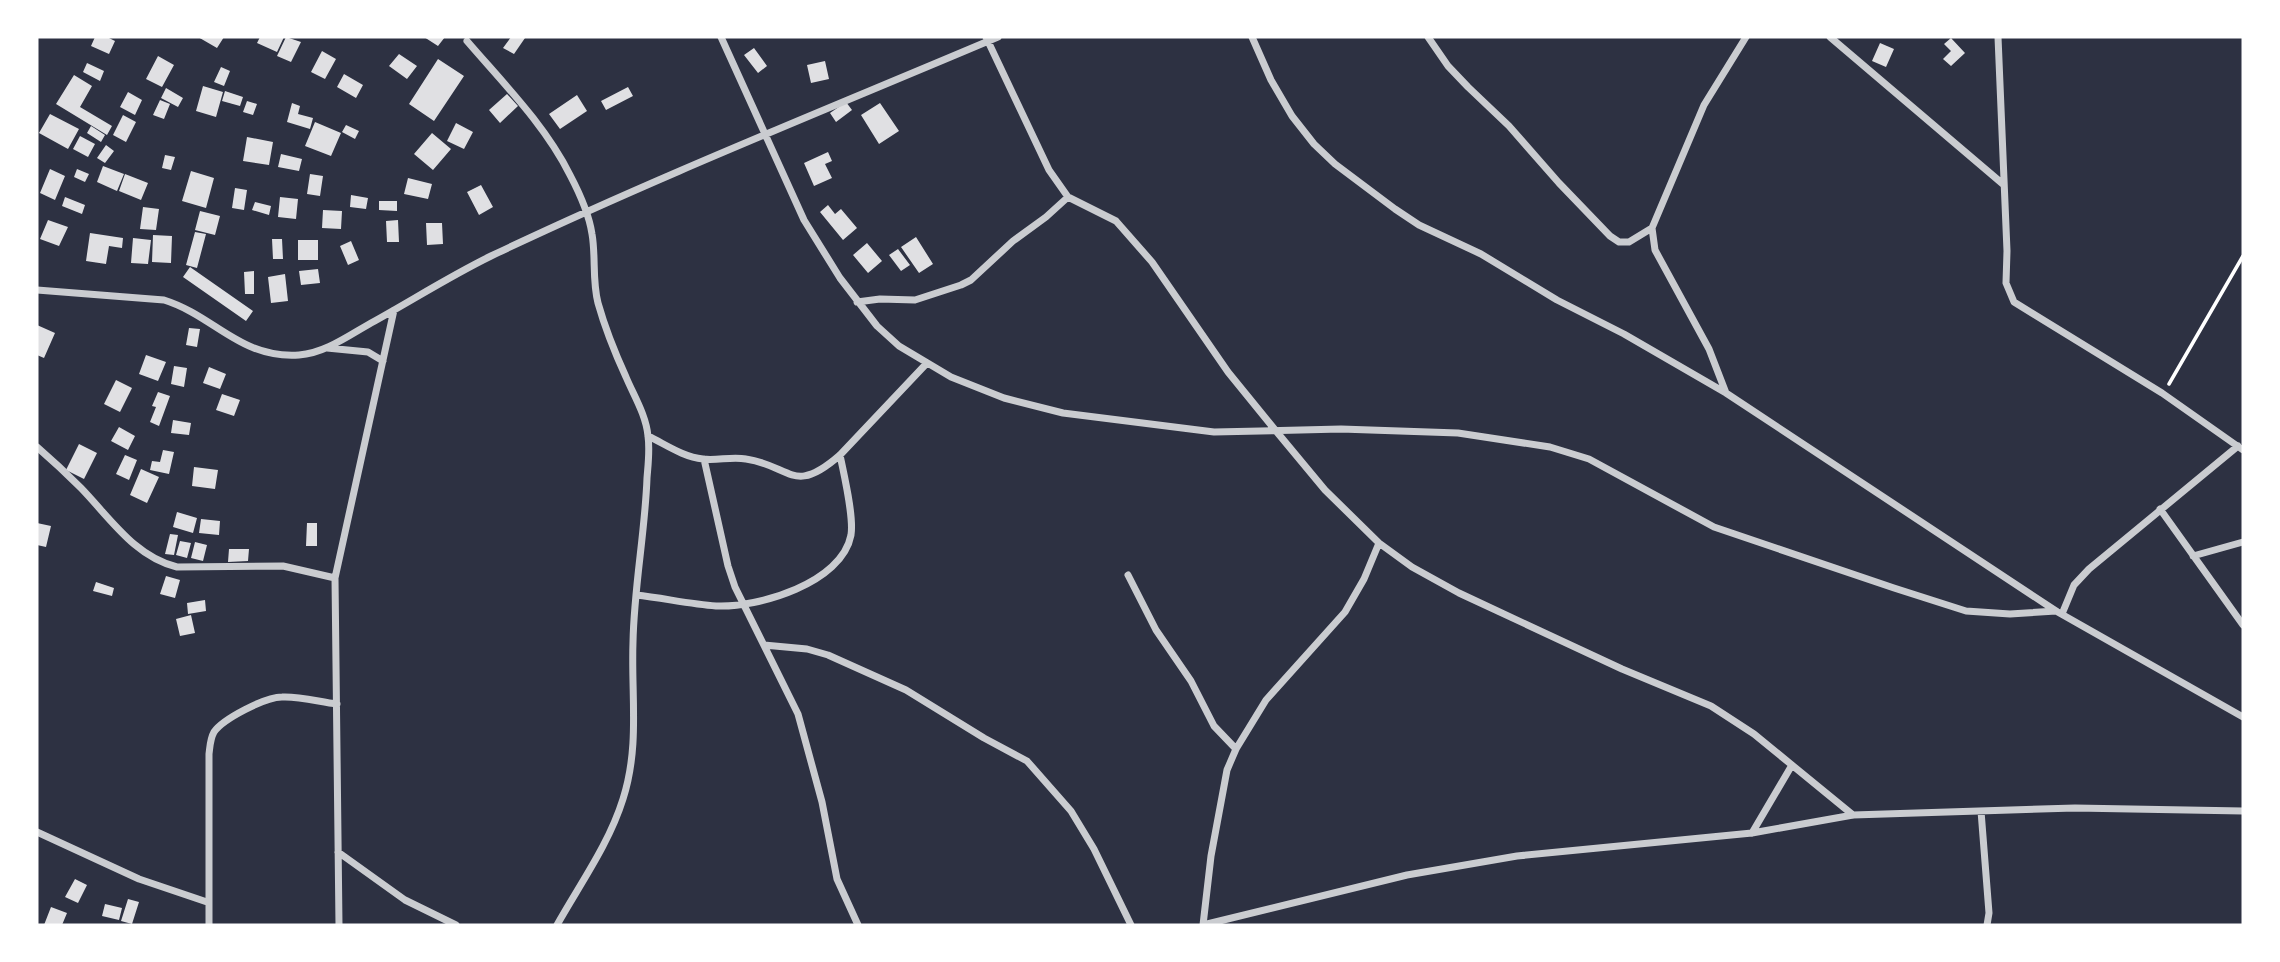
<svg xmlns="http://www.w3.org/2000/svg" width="2280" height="962" font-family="'Source Sans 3',sans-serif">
	<rect width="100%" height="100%" fill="#2d3142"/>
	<path fill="#e0e0e3" d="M95,37H107L115,41L109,54L91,46Z
		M198,37H224L217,48Z
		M260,37H284L277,52L257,43Z
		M286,37L301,42L291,62L277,56Z
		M424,37H445L438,46Z
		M511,37L525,38L514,54L503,48Z
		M1951,38L1965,53L1951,66L1943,59L1951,51L1944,44Z
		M1880,43L1894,49L1886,67L1872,61Z
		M754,48L767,66L758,73L744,55Z
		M322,51L336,59L325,79L311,72Z
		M399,54L417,66L407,79L389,66Z
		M158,56L174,65L162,87L146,79Z
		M438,59L464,76L434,121L409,104Z
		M825,61L829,79L811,83L807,65Z
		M87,63L104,71L100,81L83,72Z
		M221,67L230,71L224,86L214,82Z
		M344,74L363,85L356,98L337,87Z
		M74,75L92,86L80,107L112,126L107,135L56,104Z
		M203,86L223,92L216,117L196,111Z
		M628,87L633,96L606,110L601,101Z
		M166,88L183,98L178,107L161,98Z
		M225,91L243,97L240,106L222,101Z
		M128,92L142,100L135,115L120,107Z
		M507,94L518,106L500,123L489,110Z
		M577,95L587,111L560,129L549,114Z
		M160,100L170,104L164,119L153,115Z
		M247,101L257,104L253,115L243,112Z
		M846,102L852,110L836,122L830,113Z
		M292,103L300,106L298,114L313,118L310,129L287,122Z
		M880,103L899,131L879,144L861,115Z
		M50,114L79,129L68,149L39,133Z
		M123,115L136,122L126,142L113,135Z
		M315,122L341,133L331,156L305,146Z
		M456,123L473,132L464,149L447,141Z
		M346,125L359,131L355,139L342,132Z
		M91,126L105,135L101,142L87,133Z
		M432,133L451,149L433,170L414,154Z
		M80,136L95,144L88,157L73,149Z
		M247,137L273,142L269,165L243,161Z
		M106,145L114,151L105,163L97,158Z
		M828,152L832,161L825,164L832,178L814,186L804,163Z
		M281,154L302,159L299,171L278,167Z
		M165,155L175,157L171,170L162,168Z
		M103,166L124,174L117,191L97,182Z
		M50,169L65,176L55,200L40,193Z
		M77,169L89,174L85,182L74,177Z
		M191,171L214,178L206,208L182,201Z
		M125,174L148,183L141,200L119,191Z
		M310,174L323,176L320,196L307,194Z
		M408,178L432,184L428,199L404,194Z
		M481,185L493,207L479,215L467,192Z
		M235,188L247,190L244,210L232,208Z
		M351,195L368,198L366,209L350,207Z
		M65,197L85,205L82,214L62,206Z
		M280,197L298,199L296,219L278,217Z
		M379,201H397V211L379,210Z
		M255,202L271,206L269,215L252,210Z
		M828,205L835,214L841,209L857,228L843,240L820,212Z
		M143,207L159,209L156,230L140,229Z
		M323,210L342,211L341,229L322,228Z
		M200,211L220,216L215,235L195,230Z
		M48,220L68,227L59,246L40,239Z
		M398,220L399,242H387L386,221Z
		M426,223H442L443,244L427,245Z
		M195,232L206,234L197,268L186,265Z
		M90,233L123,238L122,248L109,246L106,264L86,261Z
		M153,235L172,236L171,263L152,262Z
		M916,237L933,264L919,273L901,247Z
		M133,238L151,240L148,264L131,263Z
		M272,239H282L283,259H273Z
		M298,240H318V260H298Z
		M351,241L359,260L348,265L340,246Z
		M867,243L882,261L868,273L853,255Z
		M898,249L910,265L901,271L889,255Z
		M190,267L253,311L246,321L183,277Z
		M318,269L320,283L301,285L299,271Z
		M254,271V294H245L244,272Z
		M285,274L288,301L271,303L268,277Z
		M37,325L55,333L44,358L37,355Z
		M189,328L200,329L197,347L186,345Z
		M146,355L166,362L158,381L139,374Z
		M174,366L187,368L184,387L171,384Z
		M209,367L226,374L220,389L203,383Z
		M116,380L132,388L120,412L104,404Z
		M158,392L170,396L159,426L150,422L156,407L152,406Z
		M222,394L240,400L234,416L216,410Z
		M173,420L191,423L189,435L171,433Z
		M119,427L135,436L128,450L111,441Z
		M79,444L97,453L84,479L66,470Z
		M163,450L174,452L169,474L150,470L152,461L160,462Z
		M125,455L137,460L129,480L116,474Z
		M194,467L218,470L215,489L192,486Z
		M141,469L159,477L147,503L130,495Z
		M177,512L197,518L193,533L173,527Z
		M201,519L220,521L219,535L199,533Z
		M37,523L51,526L46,547L37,545Z
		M307,523H317V546H306Z
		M170,534L178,535L174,555L165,554Z
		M180,541L191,543L187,558L176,555Z
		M195,542L207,545L203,561L191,558Z
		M229,549H249L248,561L228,562Z
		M166,576L180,580L175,598L160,594Z
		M96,582L114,588L112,596L93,591Z
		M205,600L206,611L188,614L187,603Z
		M191,615L195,633L180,636L176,619Z
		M75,879L87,885L78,903L65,897Z
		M128,899L139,902L132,924L121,921Z
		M105,904L122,908L119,920L102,916Z
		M51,907L67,913L62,925H44Z"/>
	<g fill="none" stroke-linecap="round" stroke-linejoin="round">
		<path stroke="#fff" stroke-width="3.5" d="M2169,384L2243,256"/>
		<path stroke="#caccd0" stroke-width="7" d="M721,37L804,220L840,278L877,326L899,346L951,377L1004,398L1063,413L1214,432L1341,429L1458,433L1550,447L1589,459L1714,527L1894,588L1966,611L2010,614L2056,611
			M986,37L1049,170L1068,197L1116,221L1152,262L1228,372L1276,431L1325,490L1379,543L1412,567L1459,593L1622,669L1711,706L1754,734L1853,815
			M1252,37L1271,80L1292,116L1314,144L1335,164L1395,209L1419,225L1481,254L1557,300L1624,334L1726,393L2056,611L2243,717
			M1428,37L1448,66L1468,87L1509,126L1559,183L1610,236L1619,242H1629L1652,228L1704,105L1746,37
			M1830,37L2004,185
			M1998,37L2007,251L2006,283L2014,302L2162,393L2243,450
			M467,41C504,84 545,125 570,175C580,194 589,214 592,234C596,257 592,280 598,303C605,328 615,353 626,377C634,396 646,415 648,436C650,450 648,465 647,478C645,533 634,587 633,642C631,695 640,746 623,799C609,844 580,884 557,925
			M1652,228L1655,250L1709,349L1726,393
			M37,290L164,300C215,316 240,359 299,355C325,353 348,336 371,323C411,301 450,276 491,256C657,177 828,109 998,37
			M857,302L880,299L915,300L961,285L971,280L1013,241L1046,217L1068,197
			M327,348L368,352L383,361
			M648,436C665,444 683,457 703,459C717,461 732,456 746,459C792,466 793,496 840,455L927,363
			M37,447C52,460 67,474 81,488C110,518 135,557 177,567L283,566L335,578
			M704,459L728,566L735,587L798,714L822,802L837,879L858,925
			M2160,509L2243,625
			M2193,556L2243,542
			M1128,575L1156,630L1191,681L1214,726L1236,749
			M636,595C663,598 690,604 716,606C758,608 842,583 851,535C854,516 844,475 840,455
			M2062,614L2074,585L2089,569L2238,446
			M764,645L807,649L828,655L906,690L984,738L1027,761L1071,811L1094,849L1131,925
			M1981,811L1989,913L1987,925
			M37,832L139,879L207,902
			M1752,833L1792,765
			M338,852L405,900L456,925
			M209,925V754C210,747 210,739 214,732C223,719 265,697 282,697C299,696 320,702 337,704
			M339,925L335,578L394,310
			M1203,925L1407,875L1517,856L1752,833L1853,815L2075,808L2243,811
			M1203,925L1211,856L1227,770L1236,749L1266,700L1345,612L1364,579L1379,543"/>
	</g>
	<rect width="2280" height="962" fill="none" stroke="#ffffff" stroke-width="77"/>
</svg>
